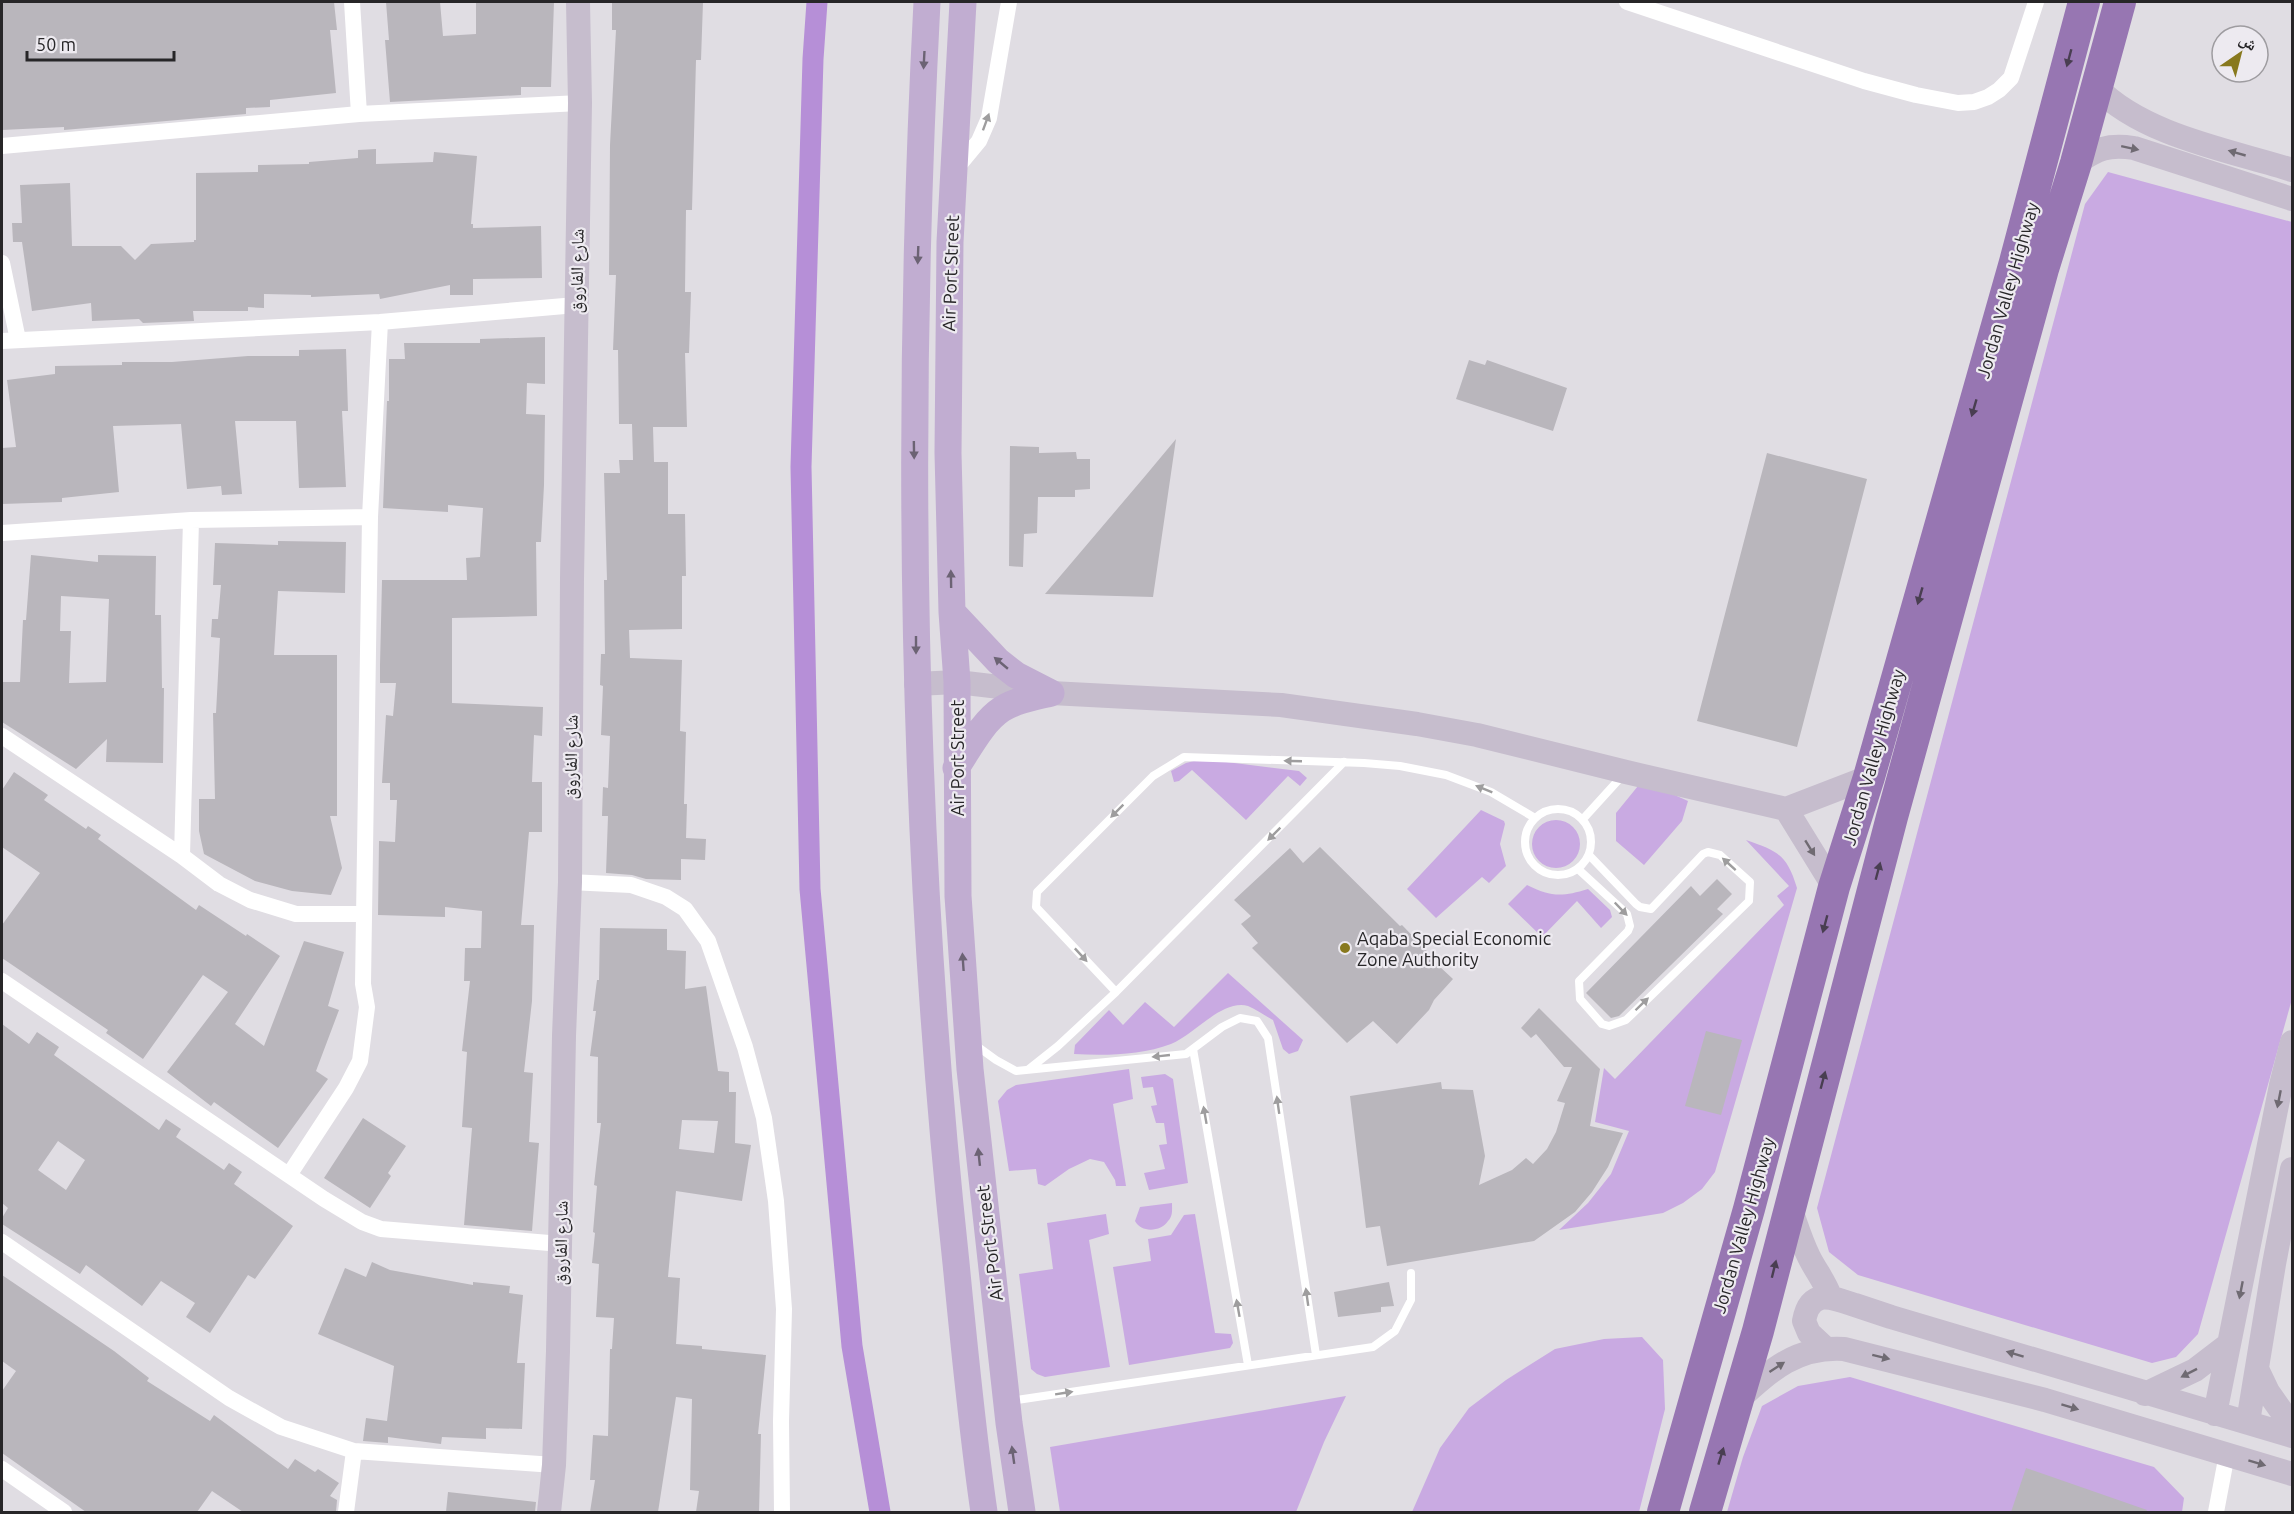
<svg xmlns="http://www.w3.org/2000/svg" width="2294" height="1514" font-family="Ubuntu,'Noto Naskh Arabic',sans-serif">
	<rect width="100%" height="100%" fill="#e0dde3"/>
	<path fill="#c9aae2" d="M2108,172L2292,222V999L2198,1334L2176,1357L2152,1363L1858,1275L1829,1252L1817,1208L2085,204Z
		M1202,759L1299,771L1307,778L1300,786L1288,776L1246,820L1192,770L1179,781L1174,782L1171,771L1186,763Z
		M1638,786L1659,788L1688,801L1682,821L1644,865L1616,841V813Z
		M1481,810L1504,821L1505,824L1500,844L1506,866L1489,883L1482,877L1436,918L1407,889Z
		M1532 844a24 24 0 1 1 48 0a24 24 0 1 1-48 0Z
		M1746,840C1778,851 1787,855 1797,888L1715,1172L1702,1189L1683,1203L1663,1213L1559,1230L1588,1203L1611,1174L1629,1131L1595,1122L1604,1068L1615,1079L1784,905L1777,896L1789,886Z
		M1527,885C1551,897 1562,897 1588,889L1610,910L1612,917L1601,928L1577,901L1542,937L1508,904Z
		M1228,973L1303,1040L1298,1051L1289,1054L1283,1049L1273,1020C1265,1016 1256,1009 1248,1006C1222,999 1194,1035 1171,1044C1142,1055 1105,1056 1074,1054L1075,1045L1109,1010L1123,1025L1145,1002L1174,1027Z
		M1129,1069L1133,1099L1113,1104L1126,1186H1116L1115,1180L1104,1162L1090,1159L1069,1169L1045,1186L1038,1184L1036,1169L1009,1171L998,1101L1007,1090L1016,1085Z
		M1165,1074L1173,1079L1188,1183L1149,1190L1144,1173L1165,1169L1159,1145L1167,1144L1164,1123H1156L1151,1106L1157,1105L1153,1087L1143,1088L1141,1077Z
		M1172,1203C1172,1210 1173,1216 1168,1221C1161,1232 1141,1233 1135,1221L1140,1207Z
		M1106,1214L1109,1234L1089,1240L1110,1367L1045,1377L1037,1374L1031,1369L1019,1274L1053,1269L1047,1223Z
		M1195,1214L1215,1333L1231,1334L1233,1343L1230,1348L1129,1365L1113,1267L1151,1261L1148,1239L1171,1235L1184,1215Z
		M1642,1337L1663,1360L1665,1409L1639,1512H1412L1440,1448L1469,1408L1506,1380L1555,1349L1604,1339Z
		M1850,1377L2154,1467L2184,1498L2182,1512H1727L1743,1457L1762,1406L1798,1386Z
		M1346,1396L1324,1442L1296,1512H1060L1050,1447Z"/>
	<g fill="none" stroke-linecap="round" stroke-linejoin="round">
		<path stroke="#b68fd7" stroke-width="21" d="M817,2L813,59L801,467L810,889L852,1346L880,1512"/>
	</g>
	<path fill="#b9b6bc" fill-rule="evenodd" d="M2,2H334L337,30H330L336,93L270,100V107L246,108V114L64,130V127L2,130Z
		M386,2H440L443,36L476,34V2H554L551,87H521V95L390,102L385,40H389Z
		M612,2H703L701,60H696L692,210H686L685,292H691L689,353H685L687,427H653L654,462H668V514H685L686,576H682V629L629,630L630,658L682,660L680,731L686,732L684,804H687L686,838L706,839L705,860L681,859V880L646,879L632,875L606,873L608,816H602L603,787L608,788L610,736L601,735L603,686L600,685L601,654H605L604,580H607L604,473H620L619,460H633L632,424H619L618,350H613L616,275H609L610,145L616,30H612Z
		M376,149V164L433,162L434,152L477,156L471,224H473V228L541,226L542,278L473,279V295H450V285L380,299L379,294L311,297V295L264,294V308L248,307V311H193L194,321L143,323L139,319L92,321L91,303L32,311L22,242H13L12,223H22L20,185L70,183L72,246H121L135,260L151,244L194,242V240H196V173L258,172V165L309,164V162L358,158V150Z
		M545,337V384L527,383L526,414L545,415L544,485L541,542H536L537,616L452,618V703L543,707L542,736L534,735L532,782H542V832H529L521,925H534L532,1001L524,1072L533,1073L529,1142L539,1143L532,1231L464,1225L472,1128L462,1127L467,1052L462,1051L470,981H464L465,948H481L482,911L445,907V917L378,915L379,841L395,842L397,800H390V783H382L386,715L393,716L396,683H380V665L382,580H467L466,558L480,557L483,508L448,505V512L383,508L387,401H389V359H405L404,343H480V339Z
		M346,349L348,411H342L346,487L299,488L296,421H235L242,494L222,495L221,486L187,489L181,424L113,426L119,492L62,498V502L2,504V448L16,447L7,380L55,374V366L122,365V362H172L248,356H299V350Z
		M1469,360L1485,365L1487,360L1567,388L1553,431L1456,399Z
		M1176,439L1153,597L1045,594L1146,475Z
		M1010,446L1039,447V453L1076,452L1077,459H1090V489L1075,490V497H1038L1037,533L1024,534L1023,567L1009,566Z
		M1767,453L1867,479L1797,747L1697,721Z
		M278,541L346,542L345,593L278,591L274,655H337V816H330L342,868L331,895L292,891L255,881L204,854L199,831V799H215L213,713H216L220,638L211,637L212,619H218L221,585H213L215,543L278,545Z
		M31,555L98,562V555L156,556L155,615H161L162,688H164L163,763L106,762L107,739L76,769L2,722V682H20L23,620H26ZM61,596L109,599L106,682L69,683L71,631H60Z
		M14,772L48,795L44,800L86,829L88,826L101,835L98,839L196,910L199,905L246,936L247,934L280,956L235,1024L264,1046L304,941L344,952L328,1006L339,1010L316,1071L328,1079L278,1148L214,1102L211,1106L167,1072L228,992L203,975L143,1059L106,1033L108,1030L2,958V925L40,873L2,847V790Z
		M1320,847L1400,926L1402,925L1427,951L1425,953L1453,979L1434,1000L1429,1010L1397,1044L1373,1021L1347,1043L1252,948L1258,943L1241,924L1251,916L1234,900L1290,848L1303,863Z
		M1717,879L1732,894L1717,909L1723,914L1619,1016L1611,1018L1586,993L1691,886L1700,896Z
		M600,928L667,929V950L686,951L685,989L706,986L718,1071L729,1072V1092H736L735,1143L751,1145L742,1201L676,1191L668,1277L680,1278L676,1344L702,1346V1349L766,1355L758,1434H761L759,1512H696L699,1491L690,1490L692,1399L676,1397L658,1512H590L595,1480H590L593,1435L608,1436L610,1349H612L614,1318L596,1317L599,1264L592,1263L595,1233L593,1232L597,1186L594,1185L601,1123H597L598,1057L590,1056L596,1011H593L597,980H599ZM682,1120L718,1121L714,1153L679,1149Z
		M1539,1008L1600,1069L1590,1126L1623,1133L1608,1167L1592,1192L1575,1212L1534,1241L1387,1266L1380,1226L1366,1228L1350,1096L1441,1082L1442,1089L1473,1090L1485,1156L1479,1185L1512,1170L1526,1158L1533,1164L1547,1149L1556,1132L1565,1103L1557,1101L1572,1067H1564L1536,1034L1531,1038L1521,1028Z
		M2,1024L29,1044L37,1032L59,1047L54,1055L159,1130L166,1119L181,1129L176,1137L224,1170L229,1163L242,1172L234,1184L293,1226L255,1279L248,1275L210,1333L186,1317L195,1303L161,1281L142,1306L86,1265L80,1274L2,1224V1218L8,1208L2,1203ZM58,1141L85,1160L66,1190L38,1170Z
		M1706,1031L1742,1040L1721,1115L1685,1106Z
		M363,1118L406,1146L388,1173L391,1176L370,1208L324,1178Z
		M372,1262L390,1270L473,1285V1282L510,1286L509,1293L523,1295L517,1363H525L522,1429L486,1428V1439L442,1437L441,1444L388,1437V1443L363,1441L366,1418L387,1421L394,1366L318,1334L345,1268L366,1277Z
		M2,1275L114,1351L149,1378L147,1381L210,1421L214,1415L288,1469L295,1459L315,1472L318,1469L339,1483L330,1496L337,1500L336,1512H243L212,1491L197,1512H86L2,1453V1391L16,1371L2,1361Z
		M1389,1282L1394,1306L1381,1307V1312L1338,1317L1334,1292Z
		M2026,1468L2147,1510L2146,1512H2011Z
		M448,1492L536,1502L535,1512H446Z"/>
	<g fill="none" stroke-linecap="round" stroke-linejoin="round">
		<path stroke="#fff" stroke-width="8" d="M1525 842a33 33 0 1 1 66 0a33 33 0 1 1-66 0Z
			M1583,819L1623,775
			M1578,869L1627,914L1630,926L1628,931L1579,981L1580,999L1602,1024L1609,1026L1626,1020L1749,901L1750,882L1720,855L1708,852L1703,854L1651,909L1640,907L1636,904L1589,855
			M1116,992L1344,762
			M974,1044L996,1060L1016,1071L1186,1054L1222,1027L1240,1018L1257,1021L1268,1038L1316,1355
			M1193,1049L1248,1365
			M1029,1069L1058,1046L1116,992L1036,907L1037,892L1153,776L1184,757L1364,763L1400,766L1446,775L1491,792L1535,818
			M1010,1401L1373,1347L1395,1331L1411,1300V1273"/>
		<path stroke="#fff" stroke-width="16" d="M352,2L359,114
			M1627,2L1864,81L1916,95L1958,103L1974,102L1988,97L1999,90L2011,78L2036,2
			M2,146L359,114L580,103
			M955,170L979,141L989,118L1009,2
			M2,263L18,340
			M2,341L380,322L576,305
			M2,533L191,520L370,517
			M2,736L182,856L219,884L250,900L296,914H363
			M182,856L191,520
			M570,882L631,885L666,897L685,909L708,941L745,1047L764,1118L776,1201L784,1309L781,1421L782,1512
			M2,981L324,1199L362,1222L381,1229L561,1244
			M289,1175L346,1088L360,1061L367,1007L363,984L370,517L380,322
			M2,1242L229,1398L281,1427L354,1451L554,1465
			M2,1469L64,1512
			M346,1512L354,1451
			M2216,1512L2227,1454"/>
		<path stroke="#c6bdcd" stroke-width="24" d="M2096,87C2144,136 2229,150 2292,170
			M2076,163C2098,149 2107,144 2134,148L2292,199
			M916,684L957,682L1051,693L1281,705L1417,724L1477,735L1626,772L1786,809L1869,777
			M1786,809L1834,887
			M1790,1207C1796,1224 1801,1241 1809,1257C1816,1271 1825,1282 1830,1296
			M1824,1347L1809,1333L1804,1321C1810,1288 1831,1297 1855,1305C1867,1309 1879,1313 1891,1317L2292,1436
			M2257,1369L2268,1392L2292,1426
			M2145,1394L2195,1370L2229,1344
			M1738,1400C1771,1370 1797,1346 1844,1349L2045,1400L2292,1474
			M2215,1414L2281,1085L2292,1042
			M2248,1422L2274,1264L2292,1169
			M549,1512L554,1465L558,1351L564,1036L570,882L572,579L580,103L578,2"/>
		<path stroke="#c1add1" stroke-width="27" d="M927,2C905,422 911,844 956,1263C964,1346 972,1430 984,1512
			M963,2L950,242L948,453L952,612L957,682L958,896L970,1069L1009,1423L1022,1512
			M952,612L998,661L1016,675L1051,693
			M956,768C969,749 982,722 1002,709C1017,700 1034,697 1051,693"/>
		<path stroke="#9776b2" stroke-width="32" d="M1663,1512L1749,1209L1834,887L1869,777L2015,262L2084,2
			M1705,1512L1758,1331L1892,817L2043,269L2076,163L2120,2"/>
	</g>
	<defs><path id="oneway-solid" d="M-6-.8H1V-3.2L6.5 0L1 3.2V.8H-6Z" transform="scale(1.5)"/></defs>
	<g fill="#493e51">
		<use href="#oneway-solid" transform="translate(2069 58) rotate(105)"/>
		<use href="#oneway-solid" transform="translate(1974 408) rotate(106)"/>
		<use href="#oneway-solid" transform="translate(1920 596) rotate(106)"/>
		<use href="#oneway-solid" transform="translate(1878 871) rotate(-75)"/>
		<use href="#oneway-solid" transform="translate(1825 924) rotate(105)"/>
		<use href="#oneway-solid" transform="translate(1823 1080) rotate(-75)"/>
		<use href="#oneway-solid" transform="translate(1774 1269) rotate(-76)"/>
		<use href="#oneway-solid" transform="translate(1721 1456) rotate(-73)"/>
	</g>
	<g fill="#6c6374">
		<use href="#oneway-solid" transform="translate(924 60) rotate(93)"/>
		<use href="#oneway-solid" transform="translate(918 255) rotate(92)"/>
		<use href="#oneway-solid" transform="translate(914 450) rotate(89)"/>
		<use href="#oneway-solid" transform="translate(951 579) rotate(-91)"/>
		<use href="#oneway-solid" transform="translate(916 645) rotate(90)"/>
		<use href="#oneway-solid" transform="translate(1001 663) rotate(-140)"/>
		<use href="#oneway-solid" transform="translate(963 962) rotate(-94)"/>
		<use href="#oneway-solid" transform="translate(979 1157) rotate(-96)"/>
		<use href="#oneway-solid" transform="translate(1013 1455) rotate(-98)"/>
	</g>
	<g fill="#9e9d9e">
		<use href="#oneway-solid" transform="translate(986 122) rotate(-70)"/>
		<use href="#oneway-solid" transform="translate(1293 761) rotate(-178)"/>
		<use href="#oneway-solid" transform="translate(1484 789) rotate(-158)"/>
		<use href="#oneway-solid" transform="translate(1117 811) rotate(135)"/>
		<use href="#oneway-solid" transform="translate(1274 834) rotate(135)"/>
		<use href="#oneway-solid" transform="translate(1729 864) rotate(-138)"/>
		<use href="#oneway-solid" transform="translate(1621 909) rotate(46)"/>
		<use href="#oneway-solid" transform="translate(1081 955) rotate(47)"/>
		<use href="#oneway-solid" transform="translate(1642 1004) rotate(-44)"/>
		<use href="#oneway-solid" transform="translate(1161 1056) rotate(174)"/>
		<use href="#oneway-solid" transform="translate(1278 1105) rotate(-98)"/>
		<use href="#oneway-solid" transform="translate(1205 1115) rotate(-100)"/>
		<use href="#oneway-solid" transform="translate(1307 1297) rotate(-98)"/>
		<use href="#oneway-solid" transform="translate(1238 1308) rotate(-100)"/>
		<use href="#oneway-solid" transform="translate(1064 1393) rotate(-9)"/>
	</g>
	<g fill="#6f6a72">
		<use href="#oneway-solid" transform="translate(2130 148) rotate(12)"/>
		<use href="#oneway-solid" transform="translate(2237 153) rotate(-164)"/>
		<use href="#oneway-solid" transform="translate(1810 848) rotate(58)"/>
		<use href="#oneway-solid" transform="translate(2279 1099) rotate(101)"/>
		<use href="#oneway-solid" transform="translate(2241 1290) rotate(101)"/>
		<use href="#oneway-solid" transform="translate(2015 1354) rotate(-163)"/>
		<use href="#oneway-solid" transform="translate(1881 1357) rotate(14)"/>
		<use href="#oneway-solid" transform="translate(1777 1367) rotate(-33)"/>
		<use href="#oneway-solid" transform="translate(2189 1373) rotate(153)"/>
		<use href="#oneway-solid" transform="translate(2070 1407) rotate(17)"/>
		<use href="#oneway-solid" transform="translate(2257 1463) rotate(17)"/>
	</g>
	<circle fill="#88791e" stroke="#edeaf0" stroke-width="2" cx="1345" cy="948" r="6"/>
	<g text-anchor="middle" dominant-baseline="central" stroke-width="4.5" stroke-linejoin="round" paint-order="stroke">
		<g font-size="18" fill="#272628" stroke="#edeaf0">
			<text transform="translate(576 271) rotate(-89)">شارع الفاروق</text>
			<text transform="translate(950 273) rotate(-88)">Air Port Street</text>
			<text transform="translate(2007 290) rotate(-74)">Jordan Valley Highway</text>
			<text transform="translate(570 757) rotate(-89)">شارع الفاروق</text>
			<text transform="translate(1873 757) rotate(-74)">Jordan Valley Highway</text>
			<text transform="translate(957 758) rotate(-90)">Air Port Street</text>
			<text transform="translate(1743 1225) rotate(-74)">Jordan Valley Highway</text>
			<text transform="translate(560 1243) rotate(-89)">شارع الفاروق</text>
			<text transform="translate(989 1243) rotate(-97)">Air Port Street</text>
		</g>
		<g font-size="18" fill="#272628" stroke="#edeaf0" text-anchor="start">
			<text x="1357" y="938">Aqaba Special Economic<tspan x="1357" dy="21">Zone Authority</tspan></text>
		</g>
	</g>
	<rect width="2294" height="1514" fill="none" stroke="#272628" stroke-width="6"/>
	<g transform="translate(2240 54) rotate(35)"><circle r="28" fill="#edeaf0" stroke="#9e9ca0" stroke-width="1.5"/>
	<path d="M0-4.5L10 22L0 15L-10 22Z" fill="#88791e"/>
	<text y="-9" font-size="16" font-weight="bold" text-anchor="middle" fill="#272628">ش</text>
	</g>
	<path d="M27 51v9h147v-9" fill="none" stroke="#272628" stroke-width="3"/>
	<text x="36" y="51" font-size="18" fill="#272628" stroke="#edeaf0" stroke-width="4.5" paint-order="stroke">50 m</text>
</svg>
